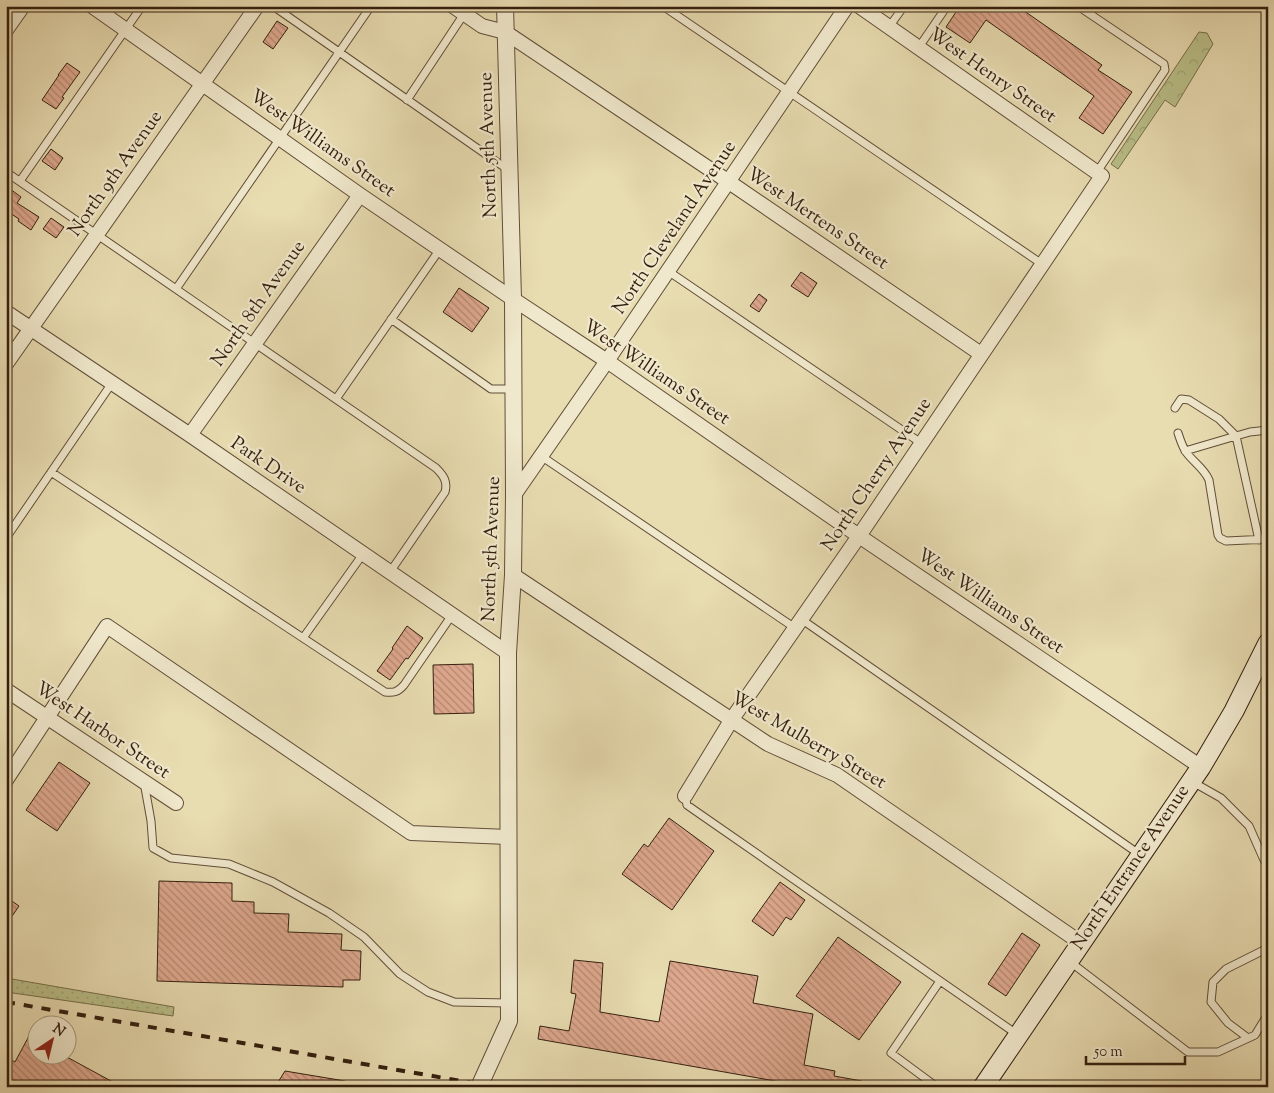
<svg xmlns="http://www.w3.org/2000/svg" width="1274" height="1093" font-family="'Sorts Mill Goudy',serif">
	<defs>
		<pattern id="grass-dots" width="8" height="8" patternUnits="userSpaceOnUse" patternTransform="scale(1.25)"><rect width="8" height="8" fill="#babf89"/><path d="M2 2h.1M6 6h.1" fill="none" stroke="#a0a475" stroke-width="1.8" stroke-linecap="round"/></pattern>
		<pattern id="forest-crowns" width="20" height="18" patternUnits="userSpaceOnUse" patternTransform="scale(1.25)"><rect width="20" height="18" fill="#babf89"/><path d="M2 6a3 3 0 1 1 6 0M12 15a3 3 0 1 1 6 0" fill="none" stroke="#a0a475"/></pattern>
		<pattern id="building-back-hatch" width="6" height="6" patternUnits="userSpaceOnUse" patternTransform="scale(1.25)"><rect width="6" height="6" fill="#dea88e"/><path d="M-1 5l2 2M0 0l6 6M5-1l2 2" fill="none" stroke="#b58872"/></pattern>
	</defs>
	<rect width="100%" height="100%" fill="#e8dcb1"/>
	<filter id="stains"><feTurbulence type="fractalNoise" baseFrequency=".004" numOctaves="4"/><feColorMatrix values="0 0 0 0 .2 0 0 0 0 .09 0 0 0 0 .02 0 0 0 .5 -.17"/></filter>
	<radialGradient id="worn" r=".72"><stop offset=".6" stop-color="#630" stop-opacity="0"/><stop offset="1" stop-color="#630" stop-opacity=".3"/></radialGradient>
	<path fill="url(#grass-dots)" stroke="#776f4c" d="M6,978L174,1007L173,1016L6,992Z"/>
	<path fill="url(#forest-crowns)" stroke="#776f4c" d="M1199,32L1207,33L1213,44L1175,107L1165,100L1118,169L1111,164Z"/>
	<path fill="url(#building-back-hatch)" stroke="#341f0f" d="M960,6H1017L1102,65L1098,70L1132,92L1103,134L1079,118L1094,96L986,20L970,43L946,27Z
		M277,21L288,28L273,49L263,42Z
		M67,63L80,72L62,97L64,98L56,109L42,100L59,75H58Z
		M51,149L63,158L55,170L42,161Z
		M6,186L21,197L17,203L39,217L31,230L18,221L19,219L10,213L6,218Z
		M51,218L64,227L56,238L43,229Z
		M801,272L817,283L808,297L791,286Z
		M459,288L489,308L472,332L443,312Z
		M759,294L767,300L759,312L750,306Z
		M407,626L423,638L408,659L406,658L390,680L377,671L393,649L392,648Z
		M473,664L474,713L434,714L433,665Z
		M59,762L90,783L57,831L26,810Z
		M669,818L714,851L672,910L622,874L644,844L648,847Z
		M159,881L232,883V901L254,902V913L289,914L288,932L342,934L341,950L361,951L360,980H343V987L157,981Z
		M780,882L805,900L791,920L786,917L773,936L752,921Z
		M6,897L19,906L6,925Z
		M1022,933L1040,945L1006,996L988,984Z
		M838,937L901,982L859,1040L796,996Z
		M574,960L603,963L600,1012L659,1022L670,961L758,976L753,1003L813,1014L804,1065L835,1071L834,1076L862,1081L861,1087H809L538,1039L540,1026L569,1031L576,994L571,993Z
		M29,1036L38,1041V1056H65L122,1087H6V1057L15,1062Z
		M285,1071L345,1081L344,1087H275Z"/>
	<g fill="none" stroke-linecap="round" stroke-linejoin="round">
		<defs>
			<path id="service" d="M273,6L507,169
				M663,6L1042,264
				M1078,6L1164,64L1165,70L1097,172
				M889,27L904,6
				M919,47L947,6
				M407,100L464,14
				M6,172L436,468C443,475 448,481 445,492L390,572
				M20,181L142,6
				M668,271L921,443
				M176,289L371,6
				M391,319L491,389H513
				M336,399L440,249
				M1175,408L1181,399L1189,400L1219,419L1236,436L1250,432L1268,430
				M1178,433C1180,439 1182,446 1186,452C1193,462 1204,468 1209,480L1218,535L1220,538L1226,541L1268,539
				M1185,451L1236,436L1259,540
				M541,456L795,628
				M51,472L385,692C394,693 398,692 404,685L452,615
				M6,538L112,383
				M801,619L1139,854
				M303,638L363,554
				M1191,781L1221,798L1249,826L1264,860L1268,863
				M144,782L151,821L153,848L171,858L229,864L273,882L329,913L364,937L400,974L428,992L454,1002L509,1003
				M685,796L687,805L697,812L1018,1035
				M1069,961L1188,1052H1218L1255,1035L1268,1014
				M1248,1038L1228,1023L1211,1002L1213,982L1226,969L1268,948
				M937,1087L891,1053L940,981"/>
			<path id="minor" d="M92,6L360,195L513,299L607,361L859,536L1201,767
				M453,6L482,26L505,32L729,182L981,354
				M6,30L23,6
				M6,312L190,435L508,653
				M6,364L257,6
				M190,435L360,195
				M514,495L607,361L847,6
				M513,575L768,744L837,775L1081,943
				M6,690L176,803
				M6,780L107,626L411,833L508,837
				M685,796L732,719L859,536L1102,176L859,6"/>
			<path id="tertiary" d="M479,1087L509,1021L508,653L513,575L514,495L513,299L505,6"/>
			<path id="secondary" d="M983,1087L1201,767L1234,711L1268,643"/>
		</defs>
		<use href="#service" stroke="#614e38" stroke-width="9"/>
		<use href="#minor" stroke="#614e38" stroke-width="16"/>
		<use href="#tertiary" stroke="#614e38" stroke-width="18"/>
		<use href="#secondary" stroke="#341f0f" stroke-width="21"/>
		<use href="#service" stroke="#f0e8cc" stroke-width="7"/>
		<use href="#minor" stroke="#f0e8cc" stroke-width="14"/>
		<use href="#tertiary" stroke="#f0e8cc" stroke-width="16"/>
		<use href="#secondary" stroke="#f0e8cc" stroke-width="19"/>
		<path stroke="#341f0f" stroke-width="4" stroke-dasharray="9 9" stroke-linecap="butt" d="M6,1002L496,1087"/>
	</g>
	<g text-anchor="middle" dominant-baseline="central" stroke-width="4.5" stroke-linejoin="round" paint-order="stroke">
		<g font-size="19" fill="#341f0f" stroke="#f0e8cc">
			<text transform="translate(992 76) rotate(35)">West Henry Street</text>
			<text transform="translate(322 144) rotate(35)">West Williams Street</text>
			<text transform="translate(489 145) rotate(-92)">North 5th Avenue</text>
			<text transform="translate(116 174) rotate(-55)">North 9th Avenue</text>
			<text transform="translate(817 219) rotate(34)">West Mertens Street</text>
			<text transform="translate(675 228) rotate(-56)">North Cleveland Avenue</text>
			<text transform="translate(259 304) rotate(-55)">North 8th Avenue</text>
			<text transform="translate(656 373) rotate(34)">West Williams Street</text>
			<text transform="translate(268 466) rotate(34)">Park Drive</text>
			<text transform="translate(877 475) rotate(-56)">North Cherry Avenue</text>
			<text transform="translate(492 549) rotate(-88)">North 5th Avenue</text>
			<text transform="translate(990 602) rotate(34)">West Williams Street</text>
			<text transform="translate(102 731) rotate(34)">West Harbor Street</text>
			<text transform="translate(808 741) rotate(30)">West Mulberry Street</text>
			<text transform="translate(1131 868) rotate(-56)">North Entrance Avenue</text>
		</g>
	</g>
	<rect width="1274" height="1093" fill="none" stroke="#e8dcb1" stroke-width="25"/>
	<rect x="8" y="8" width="1259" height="1078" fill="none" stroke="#341f0f" stroke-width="2.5"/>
	<rect x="12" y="12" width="1249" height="1068" fill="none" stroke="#341f0f"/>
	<g transform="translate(52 1040) rotate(35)"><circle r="24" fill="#f0e8cc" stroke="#a59880"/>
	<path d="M0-4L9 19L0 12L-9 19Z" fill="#8f2418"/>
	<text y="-8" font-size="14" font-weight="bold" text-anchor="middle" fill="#341f0f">N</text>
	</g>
	<path d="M1086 1056v8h99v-8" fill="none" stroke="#341f0f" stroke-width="2.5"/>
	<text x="1094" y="1056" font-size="15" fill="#341f0f" stroke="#f0e8cc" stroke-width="4" paint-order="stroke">50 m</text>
	<rect width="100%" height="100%" filter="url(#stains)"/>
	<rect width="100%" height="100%" fill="url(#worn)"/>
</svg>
